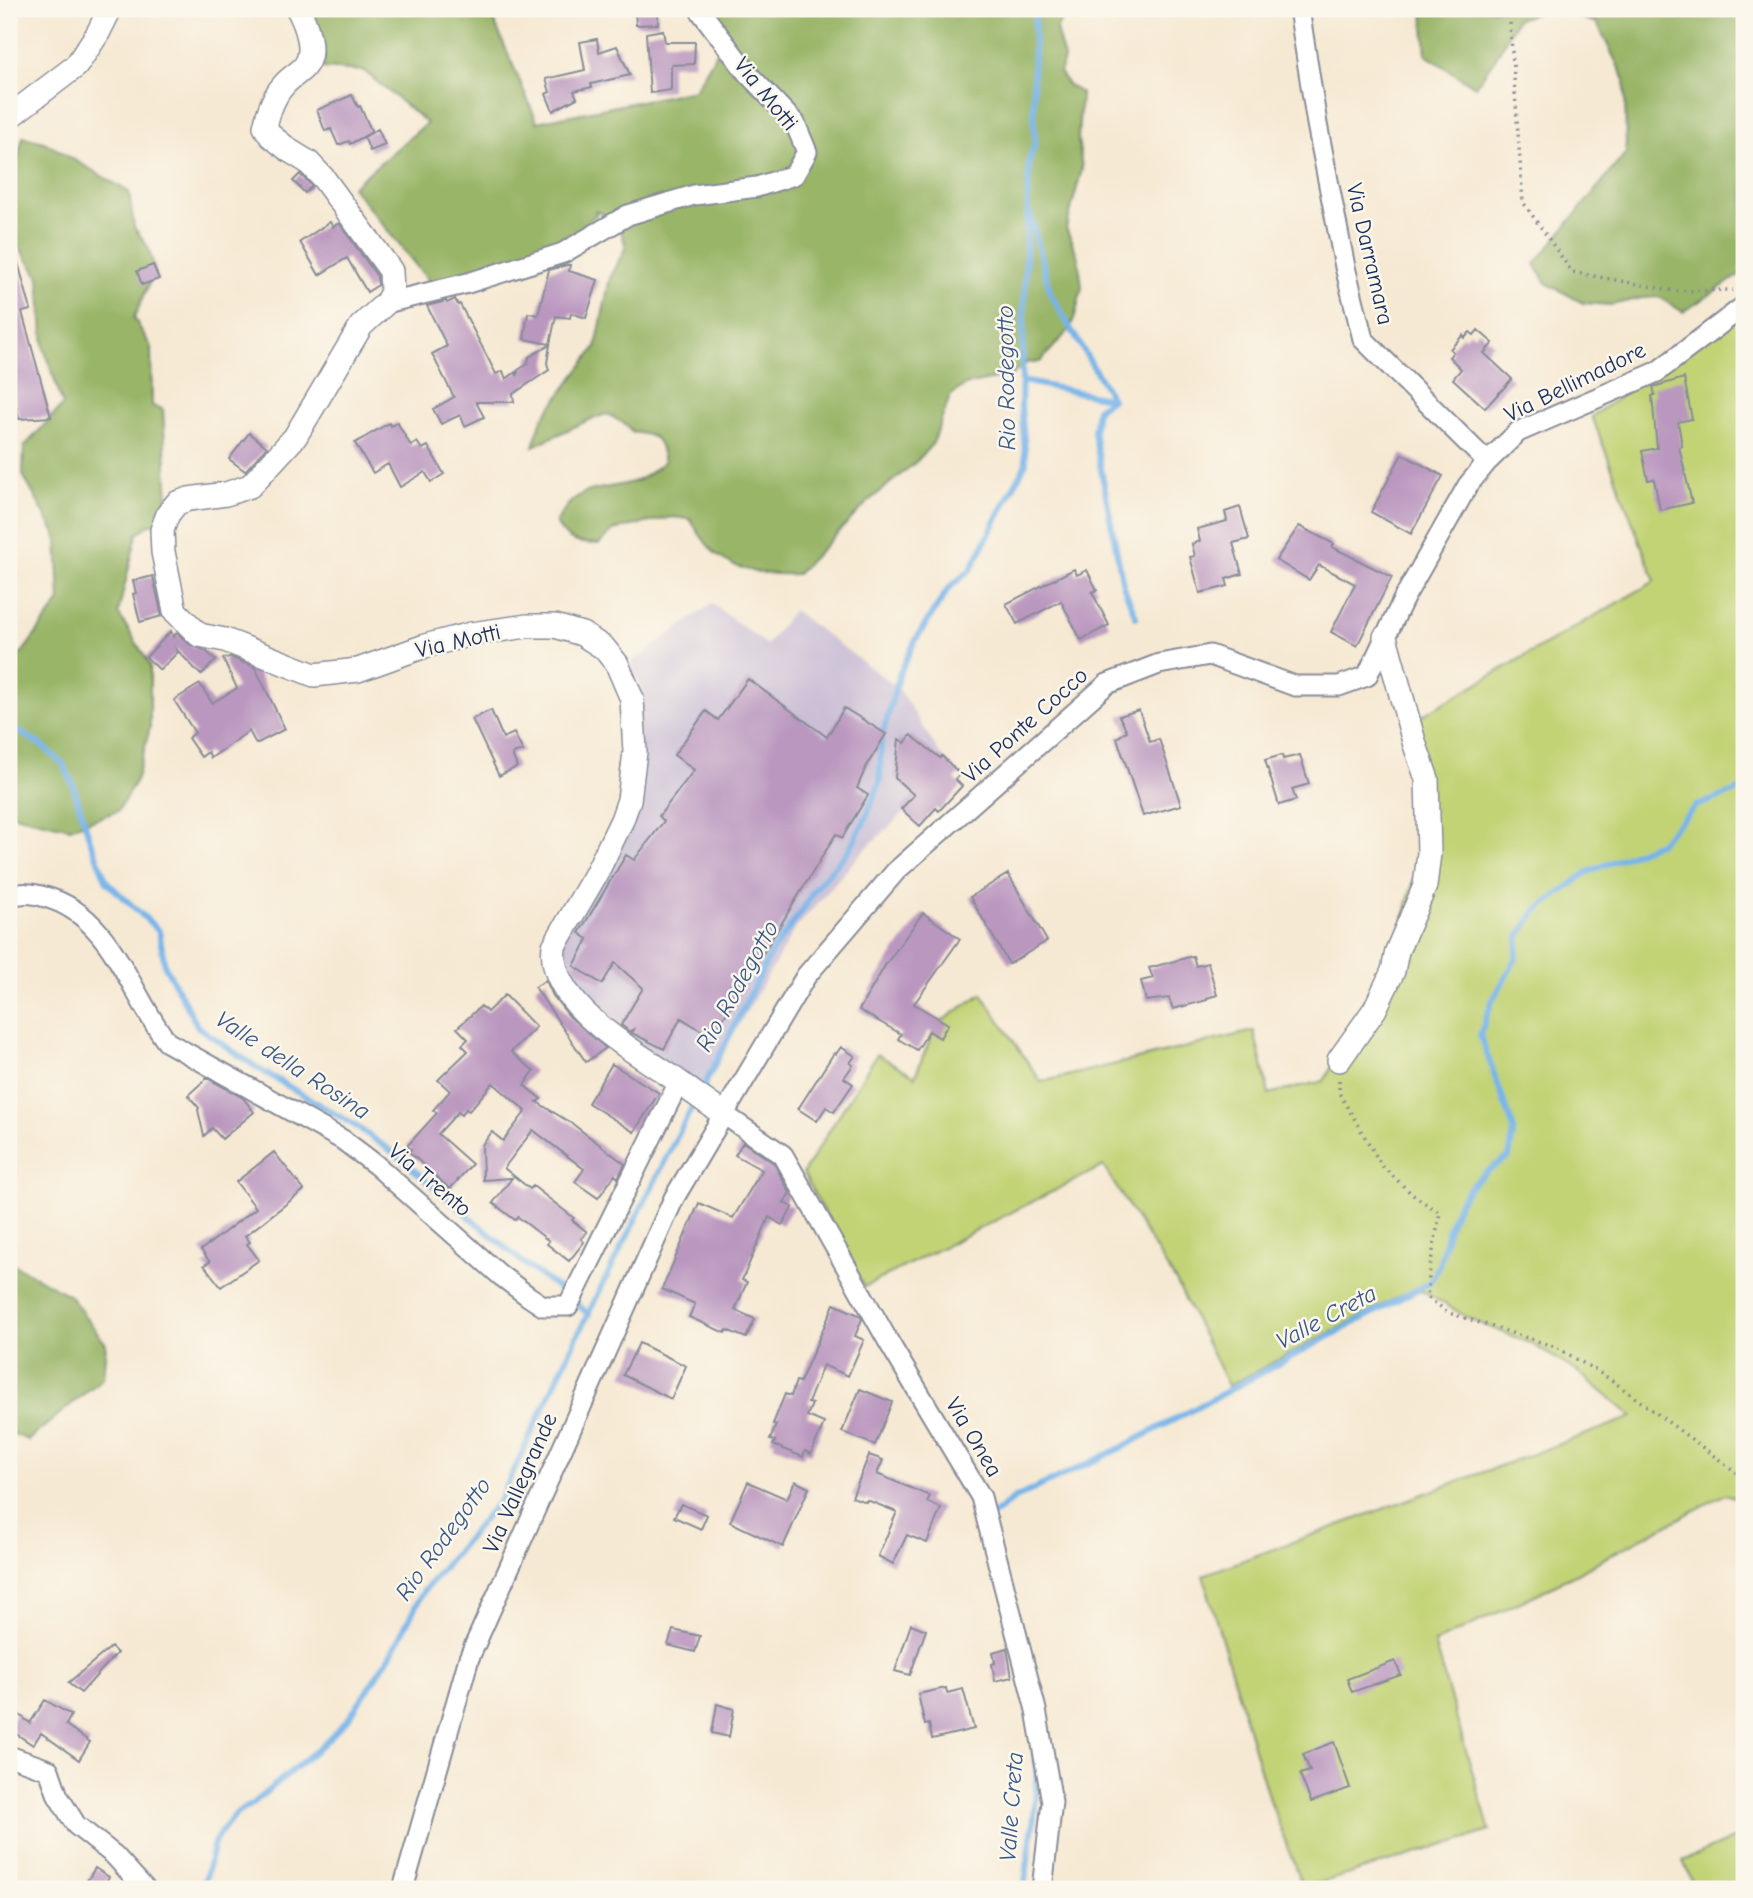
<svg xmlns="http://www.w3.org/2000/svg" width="1753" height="1898" font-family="'Comic Neue',sans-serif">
	<rect width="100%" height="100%" fill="#fbf7ec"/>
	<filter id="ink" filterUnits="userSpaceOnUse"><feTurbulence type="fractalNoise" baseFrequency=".0143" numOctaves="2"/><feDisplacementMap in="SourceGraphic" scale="14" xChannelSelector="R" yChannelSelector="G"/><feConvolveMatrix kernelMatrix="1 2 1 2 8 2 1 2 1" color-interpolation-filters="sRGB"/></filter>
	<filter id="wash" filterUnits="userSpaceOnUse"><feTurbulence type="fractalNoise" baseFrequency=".00686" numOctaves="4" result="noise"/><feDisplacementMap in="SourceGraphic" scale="28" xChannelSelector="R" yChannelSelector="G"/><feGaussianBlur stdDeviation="1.57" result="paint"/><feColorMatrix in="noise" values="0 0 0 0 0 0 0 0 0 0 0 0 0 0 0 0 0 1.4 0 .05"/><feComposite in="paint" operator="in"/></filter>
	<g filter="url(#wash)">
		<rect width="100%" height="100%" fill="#f6e9d3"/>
		<path fill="#cabfd6" d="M712,604L767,645L793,610L899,689L950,770L861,853L795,929L733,1035L701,1097L554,975L566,920L614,844L635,724L621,717L641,687L630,663Z"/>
		<path fill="#c2d376" stroke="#6e816a" stroke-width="2" d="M1744,315V1500L1725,1494L1541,1592L1434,1643L1490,1831L1303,1888L1267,1793L1203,1575L1633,1417L1578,1372L1530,1343L1474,1321L1422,1291L1402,1295L1228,1386L1177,1283L1103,1166L864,1287L803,1173L877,1054L915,1076L936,1025L982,994L1041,1082L1254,1031L1269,1094L1324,1081L1396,949L1426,830L1416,719L1655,581L1592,416L1657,370Z
			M1744,1834V1889H1695L1683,1861Z"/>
		<path fill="#99b567" stroke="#5a7262" stroke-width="2" d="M310,9H489L537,122L695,90L726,36L706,9H1068L1056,29L1064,58L1060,72L1068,85L1081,93L1078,138L1082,169L1066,228L1078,257L1082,287L1075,316L1069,330L1040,362H1028L1010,376L965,385L950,396L933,443L917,461L871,499L797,574C770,575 740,573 717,555C706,546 698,531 690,519L672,517L614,530L599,544C577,543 568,544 556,523C577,481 600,493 636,481C646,478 656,468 664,462C659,438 658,435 632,432L625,424L607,414L591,419L533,446L542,419L596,347L610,278L626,247L618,220L595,211L596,215L537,266L436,290L352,187L427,123L364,71L323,68C329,45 320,29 310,9Z
			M1423,9H1551L1517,19L1495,59L1475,87L1426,55Z
			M1553,9H1744V272L1683,312L1660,297L1642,298L1611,305L1583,303L1546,283L1535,264L1626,153L1625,80L1597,23Z
			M23,137L44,142L129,192L134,227L148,247L155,270L134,318L151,347L152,406L163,409L168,504L162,524H150L137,534L118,613L150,665V727L137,778L118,811L70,828L9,814V656L22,653L60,601L57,537L23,475L24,447L63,405L44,348L39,277L9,232V167L18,157Z
			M9,1262L70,1296L106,1344L103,1378L28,1440L9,1432Z"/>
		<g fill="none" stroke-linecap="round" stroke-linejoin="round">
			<path stroke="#77b4e9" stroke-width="6" d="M1030,214L1051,295L1112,399
				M1022,381L1112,399
				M1112,399L1097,409L1094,432L1123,585L1136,617
				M9,725L44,747L64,765L73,785L90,840L107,882L159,931L165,966L198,1027L259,1069L354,1125L394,1153L526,1265L569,1296L589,1315
				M701,1092L772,951L802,911L815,889L849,850L864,822L880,782L881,740L900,672L916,639L949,588L971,569L1026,463L1021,406L1029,162L1035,143L1033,89L1035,9
				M990,1517L1015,1498L1125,1446L1429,1283C1440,1268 1442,1255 1446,1237C1456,1197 1474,1177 1509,1157L1514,1129L1480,1035L1492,1001L1516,959L1519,936L1535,912L1586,873L1659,843L1696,806L1742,789L1744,785
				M203,1889L214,1843L220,1833L236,1814L252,1804L321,1746L349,1718L391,1654L423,1592L500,1500L581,1328L695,1101
				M1024,1889L1034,1817L1037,1780L1035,1755"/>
		</g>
		<g id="blocks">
			<path fill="#ba97bf" d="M635,9H658V24L636,25Z
				M663,30L665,42H695L694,64L671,65V90L650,93L646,33Z
				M597,39L599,52L617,46L630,75L591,84L592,87L574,91L577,98L553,111L546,94L550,92L546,79L585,70L580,42Z
				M352,95L358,107L360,106L372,132L350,144L349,141L338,145L331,129L325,131L317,110Z
				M378,129L385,145L370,151L364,137Z
				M300,174L312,186L305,193L293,181Z
				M330,222L333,227L339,223L377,276L378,285L367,292L347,258L319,275L300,242Z
				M9,248H14L31,310L22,312L51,417L19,419L9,374Z
				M153,265L159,279L142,285L137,271Z
				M567,265H570L569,271L598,280L586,318L571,313L570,318L556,316L550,344L524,339L528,313L538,315L549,270Z
				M455,299L458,305L460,304L496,374L503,371L506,379L516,372L517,376L518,370L528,364L529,357L550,345L547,363L549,370L513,394L514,402H476L484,417L465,426L460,415L441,424L433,409L454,397L432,354L447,346L427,306L446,301L447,303Z
				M1478,330L1493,343L1484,353L1512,379L1485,408L1453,379L1461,369L1449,357L1453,352L1450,349L1463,335L1465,338L1470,332L1474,335Z
				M1684,378L1692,419L1678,422L1682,446L1679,447L1692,503L1660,510L1654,479L1648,480L1642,451L1657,448L1652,396L1655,395L1653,387Z
				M397,422L411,446L417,442L422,449L428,446L444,474L431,482L425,472L400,487L388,464L373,473L355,443L389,423L391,426Z
				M249,433L267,447L245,471L229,459Z
				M1402,454L1443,476L1411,534L1371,512Z
				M1240,507L1249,539L1233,543L1242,574L1226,579L1228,586L1200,593L1190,557L1195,556L1192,544L1200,541L1197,529L1227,521L1225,512Z
				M1299,526L1334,544L1332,547L1392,577L1357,646L1331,632L1355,584L1319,565L1309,580L1276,560Z
				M1074,569L1077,575L1087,570L1097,590L1092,592L1109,625L1081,640L1061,601L1017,624L1006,604Z
				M153,576L162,616L140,622L133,594L136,593L133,581Z
				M171,631L173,637L177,633L190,645L206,651L216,660L201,675L176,649L177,653L160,670L146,657Z
				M230,657L255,667L285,729L256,744L249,731L211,758L208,752L201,757L188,738L195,733L174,700L200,684L212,703L237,688L223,659Z
				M748,679L827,737L844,708L886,734L866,767L857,788L868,795L842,838L836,834L712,1037L681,1018L664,1049L632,1033L635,1028L630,1032L621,1025L643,988L615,963L602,984L574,966L588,939L579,933L626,855L634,860L664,821L659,816L694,770L674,755L706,711L718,720Z
				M491,710L503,738L514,733L523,751L512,754L517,767L499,776L472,719Z
				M1139,710L1150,742L1159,739L1181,805L1143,816L1117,738L1127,731L1119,716Z
				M911,735L940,758L942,756L960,774L955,779L962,786L939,811L936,808L920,826L901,809L914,795L895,778L899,739L905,743Z
				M1282,755L1283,759L1300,755L1309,784L1292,789L1296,800L1279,805L1265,760Z
				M1008,874L1047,941L1009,964L970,897Z
				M923,913L960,939L914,1004L948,1024L940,1038L929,1031L917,1050L898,1039L901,1034L859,1010L886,964Z
				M1193,956L1196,966L1208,963L1217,995L1207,998V1000L1173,1009L1169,998L1146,1001L1141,981L1153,978L1149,968Z
				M546,980L553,996L569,1016L606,1048L586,1062L535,987Z
				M505,995L536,1027L511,1052L534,1071L524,1085L541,1099L537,1102L574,1125L625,1164L618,1178L615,1175L598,1198L575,1182L584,1169L533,1130L504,1168L530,1189L533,1186L574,1218L572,1220L587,1232L581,1239L584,1242L569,1261L547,1244L549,1241L518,1217L515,1220L493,1203L512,1178L483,1180L482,1145L492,1132L503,1141L526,1111L493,1083L469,1111L466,1109L461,1115L458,1112L438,1134L472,1164L450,1189L409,1152L411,1149L407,1146L437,1113L433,1110L450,1091L438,1080L468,1051L462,1045L468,1039L457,1028L481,1006L487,1012Z
				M841,1047L855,1056L850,1063L853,1065L844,1078L853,1084L834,1112L826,1107L817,1121L798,1109L834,1053L836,1054Z
				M612,1064L659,1093L634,1132L588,1103Z
				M207,1078L243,1098L254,1112L222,1139L212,1128L204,1136L198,1110L199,1108L188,1095Z
				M743,1142L774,1163L790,1193L784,1203L793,1207L782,1225L769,1217L742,1280L747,1282L735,1310L755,1319L746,1338L727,1330L725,1333L689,1317L695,1304L662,1289L699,1203L733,1218L762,1170L735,1155Z
				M274,1152L304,1190L245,1236L250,1242L247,1244L259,1260L221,1287L204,1265L210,1262L201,1250L256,1208L236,1182Z
				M834,1304L859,1315L862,1319L855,1336L864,1340L848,1376L823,1365L808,1403L812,1404L807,1416L824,1423L811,1454L805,1451L803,1457L773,1445L775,1441L770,1440L776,1425L773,1424L785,1394L791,1396L796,1381L800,1382Z
				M639,1343L686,1366L671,1399L623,1375Z
				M860,1389L892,1402L875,1445L842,1432Z
				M869,1455L883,1460L877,1474L930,1496L927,1502L941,1508L927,1543L907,1535L893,1564L878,1556L897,1512L867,1500L866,1502L852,1497Z
				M795,1481L809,1488L783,1547L730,1522L748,1482L787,1499Z
				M681,1504L707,1515L701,1529L674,1517Z
				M911,1624L926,1630L910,1675L895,1671Z
				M673,1630L700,1636L695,1652L668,1645Z
				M111,1647L117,1653L81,1693L68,1683Z
				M1007,1648L1012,1677L995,1681L992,1664L995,1663L993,1652Z
				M1395,1661L1401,1675L1352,1692L1347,1679Z
				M946,1688L947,1693L963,1689L974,1729L932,1739L929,1724L925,1725L918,1694Z
				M45,1700L71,1715L66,1725L90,1742L79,1760L41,1733L33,1745L9,1729V1722L16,1712L30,1723Z
				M717,1704L734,1709L729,1737L712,1733Z
				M1334,1742L1350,1788L1311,1802L1300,1774L1310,1771L1303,1754Z
				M95,1868L109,1877L101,1889L87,1881Z"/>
		</g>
	</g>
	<g filter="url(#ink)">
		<use href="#blocks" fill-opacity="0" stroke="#888c98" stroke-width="2"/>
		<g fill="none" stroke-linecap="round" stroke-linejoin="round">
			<defs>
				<path id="minor" d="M1299,9L1317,124L1345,267L1363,339L1487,462
					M386,303L468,283L563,253L628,215L694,195L757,187L794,175L807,152L795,123L748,74L699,9
					M9,897C22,892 32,893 45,897C111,914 130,994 167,1042L343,1140L376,1165L500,1275L528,1296L543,1306H568L679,1082
					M722,1113L783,1155L891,1346L981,1497L1036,1710L1052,1802L1042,1889
					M9,1756L49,1770L58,1796L76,1825L114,1855L145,1889
					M403,1889L469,1658L674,1198L806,976L896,871L1107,684L1159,664L1210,655L1295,686H1339L1367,676L1404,598L1468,485L1487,462L1518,432L1657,372L1744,306"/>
				<path id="tertiary" d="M298,9C306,24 317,52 304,67C298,74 289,78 283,86C273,97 268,113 265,127L271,136L290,151L308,162L324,179L391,271L392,292L386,303L361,326L295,437L250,486L226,494L189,499L177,503L168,514L162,530L163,552L175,611L199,635L225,640L314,675L358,670L425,646L471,634L527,626H555L582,634L604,648L617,664L632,699L635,752L629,800L622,820L596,874L554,946C546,1005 639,1053 679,1082C693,1093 708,1103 722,1113
					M9,117L76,66L98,33L110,9
					M1339,1060L1375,1009L1393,971L1397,951L1425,886L1429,853L1427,779L1415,745L1385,637"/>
			</defs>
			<use href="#minor" stroke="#888c98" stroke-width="23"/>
			<use href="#tertiary" stroke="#888c98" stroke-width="26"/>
			<path stroke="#888c98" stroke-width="3.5" stroke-dasharray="2 5" stroke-linecap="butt" d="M1509,9L1523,202L1572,272L1675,291L1733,290
				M1339,1080V1093L1382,1166L1413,1195L1440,1213L1430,1267L1427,1297L1449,1313L1556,1347L1610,1379L1744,1478"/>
			<use href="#minor" stroke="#fff" stroke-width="19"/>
			<use href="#tertiary" stroke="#fff" stroke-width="23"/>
		</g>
	</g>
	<g text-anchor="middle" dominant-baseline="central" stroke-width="5" stroke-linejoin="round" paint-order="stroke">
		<g font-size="23" fill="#1b2f5e" stroke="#fbf7ec">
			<text transform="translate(766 94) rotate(51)">Via Motti</text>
			<text transform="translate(1370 254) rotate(77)">Via Darramara</text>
			<text transform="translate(1575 382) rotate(-26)">Via Bellimadore</text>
			<text transform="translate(458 641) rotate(-13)">Via Motti</text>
			<text transform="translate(1025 725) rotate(-42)">Via Ponte Cocco</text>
			<text transform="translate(430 1180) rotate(40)">Via Trento</text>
			<text transform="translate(974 1437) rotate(59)">Via Onea</text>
			<text transform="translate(520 1483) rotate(-66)">Via Vallegrande</text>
		</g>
		<g font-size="24" font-style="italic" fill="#375788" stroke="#fbf7ec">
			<text transform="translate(1006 378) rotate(-91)">Rio Rodegotto</text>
			<text transform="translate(737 986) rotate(-61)">Rio Rodegotto</text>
			<text transform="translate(293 1065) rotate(33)">Valle della Rosina</text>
			<text transform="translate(1326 1317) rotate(-28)">Valle Creta</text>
			<text transform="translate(443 1539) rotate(-54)">Rio Rodegotto</text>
			<text transform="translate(1011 1807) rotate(-86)">Valle Creta</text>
		</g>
	</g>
	<rect width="1753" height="1898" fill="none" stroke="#fbf7ec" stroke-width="35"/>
</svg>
